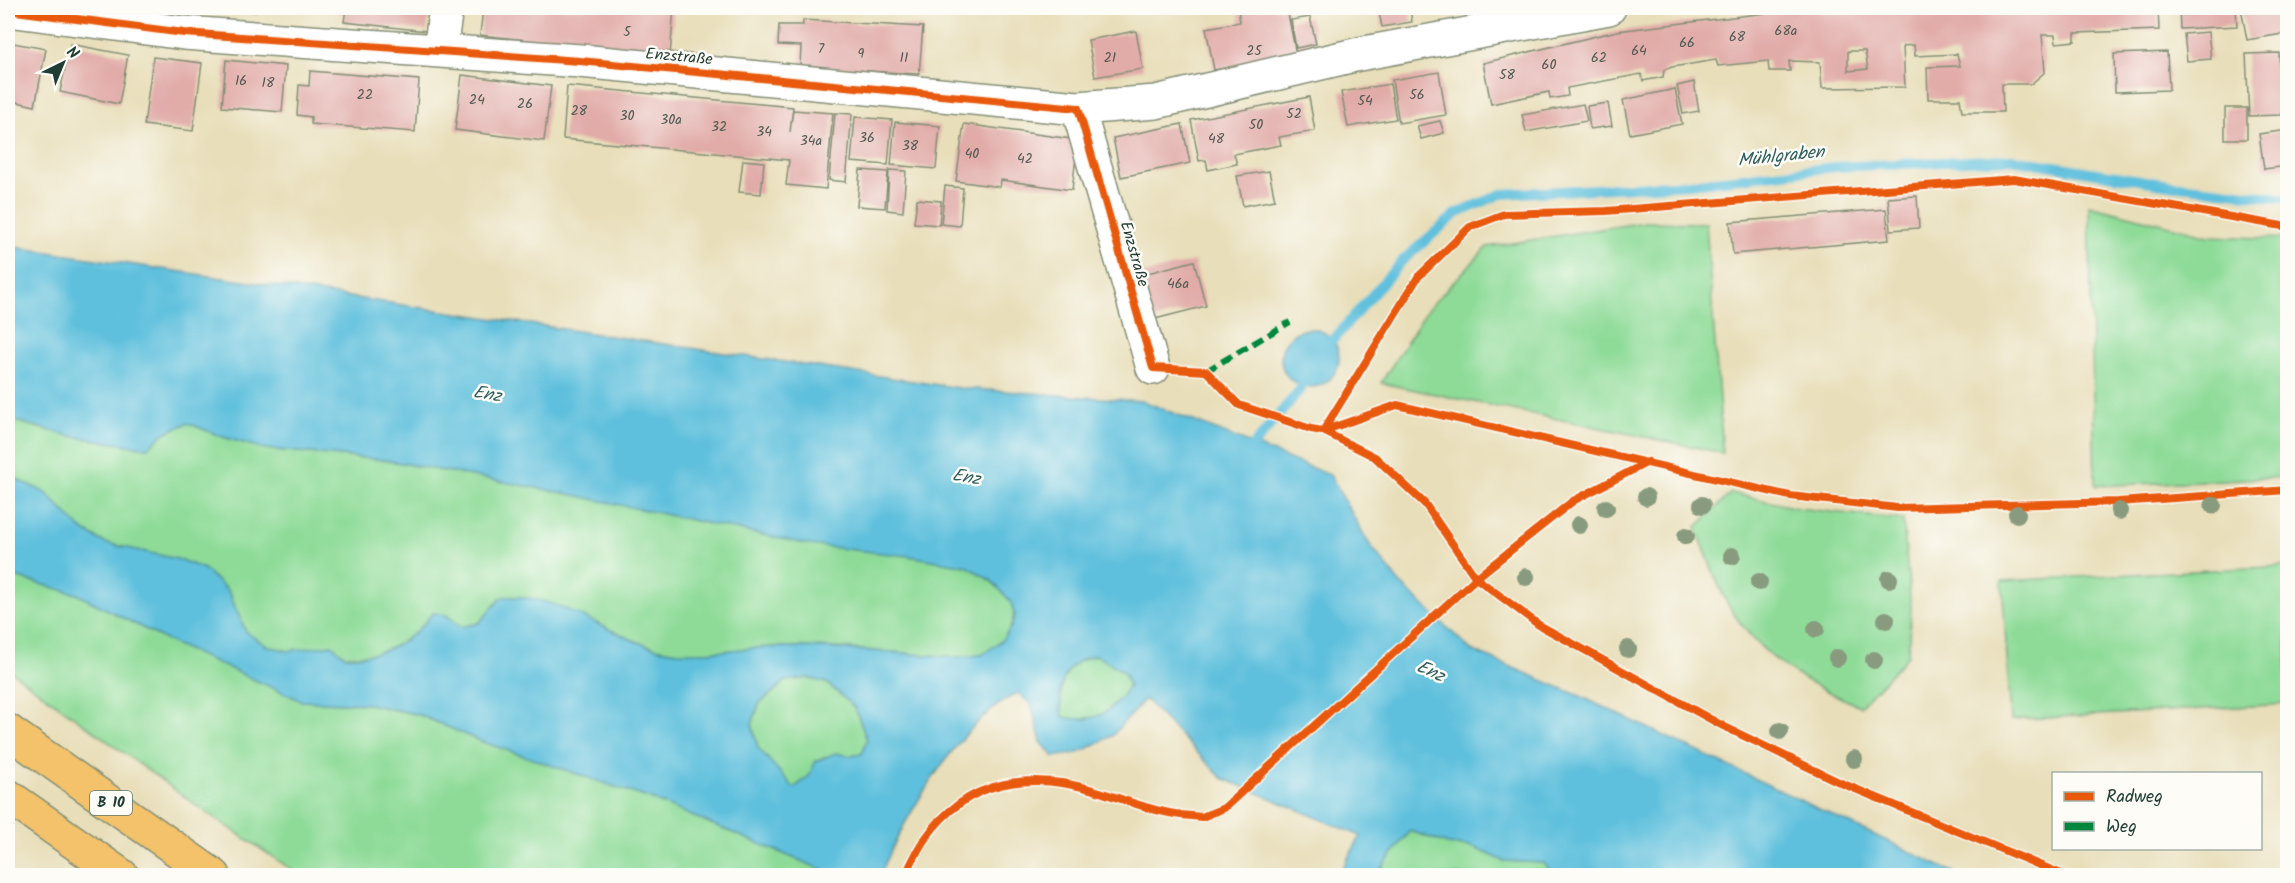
<svg xmlns="http://www.w3.org/2000/svg" width="2295" height="883" font-family="Kalam,sans-serif">
	<rect width="100%" height="100%" fill="#fdfcf7"/>
	<filter id="ink" filterUnits="userSpaceOnUse"><feTurbulence type="fractalNoise" baseFrequency=".0167" numOctaves="2"/><feDisplacementMap in="SourceGraphic" scale="12" xChannelSelector="R" yChannelSelector="G"/><feConvolveMatrix kernelMatrix="1 2 1 2 8 2 1 2 1" color-interpolation-filters="sRGB"/></filter>
	<filter id="wash" filterUnits="userSpaceOnUse"><feTurbulence type="fractalNoise" baseFrequency=".008" numOctaves="4" result="noise"/><feDisplacementMap in="SourceGraphic" scale="24" xChannelSelector="R" yChannelSelector="G"/><feGaussianBlur stdDeviation="1.35" result="paint"/><feColorMatrix in="noise" values="0 0 0 0 0 0 0 0 0 0 0 0 0 0 0 0 0 1.4 0 .05"/><feComposite in="paint" operator="in"/></filter>
	<g filter="url(#wash)">
		<rect width="100%" height="100%" fill="#e8deb9"/>
		<path fill="#8edb98" stroke="#568c66" stroke-width="1.5" d="M2089,205L2209,236L2287,239V477L2095,486Z
			M1645,222L1706,223L1723,453L1381,383L1427,310L1487,247Z
			M8,419L70,436L147,448L166,432L188,423L223,437L265,449L385,460L967,566C983,576 1000,585 1010,601C1022,621 1000,650 980,655C973,657 964,657 957,657C898,654 838,645 779,647C746,647 712,654 679,652C617,647 568,592 502,597L479,623L461,627L447,615L433,613L422,627L403,643L380,654L344,656L308,649L288,651L267,646L246,632L228,591L204,569L181,560L105,543L81,529L46,493L8,475Z
			M1731,493L1797,508L1903,520L1911,608L1908,656L1860,706C1806,684 1762,659 1730,608C1716,585 1707,553 1696,528Z
			M2287,566V704L2011,720L2002,581Z
			M8,575L77,594L168,641L302,701L368,704L420,715L480,741L651,799L835,875H300L204,811L8,669Z
			M1096,654L1124,672L1129,686C1112,713 1095,724 1063,717C1056,686 1063,662 1096,654Z
			M808,678L827,683L855,708L867,740L862,754L850,757L836,753L816,761L809,776L794,788L758,748L752,724L759,704L786,681Z
			M1410,831L1448,844L1473,847L1504,861L1544,863L1553,875L1379,876V871Z"/>
		<path fill="#5ec0dd" stroke="#3e7e88" stroke-width="1.5" fill-rule="evenodd" d="M8,246L959,388L1143,401L1330,475L1368,542L1399,582L1471,650L1580,696L1959,875H1553L1544,863L1504,861L1473,847L1448,844L1410,831L1379,871V875H1338L1361,836L1222,778L1145,699L1112,736L1078,753L1054,757L1041,742L1031,704L1018,693C960,720 904,818 880,875H835L651,799L480,741L420,715L368,704L302,701L168,641L77,594L8,575V475L46,493L81,529L105,543L181,560L204,569L228,591L246,632L267,646L288,651L332,645L345,656C382,658 411,642 433,613L446,615L461,627L479,623L502,597C568,592 617,647 679,652C712,654 746,647 779,647C838,646 898,654 957,657L982,655L1002,640L1011,627L1015,615L1010,601L992,581L967,566L909,556L810,545L569,494L385,460L265,449L223,437L188,423L166,432L147,448L70,436L8,419ZM1096,655L1124,672L1129,686C1112,713 1095,724 1063,717C1055,687 1064,662 1096,655ZM808,678L827,683L855,708L867,740L862,754L850,756L836,753L816,761L809,776L794,788L758,748L752,724L759,704L786,681Z
			M1281 358a29 29 0 1 1 58 0a29 29 0 1 1-58 0Z"/>
		<g fill="none" stroke-linecap="round" stroke-linejoin="round">
			<path stroke="#5ec0dd" stroke-width="10" d="M1333,340L1402,261L1456,214L1501,194L1690,184L1835,167L2011,159L2163,184L2288,199
				M1254,445L1302,387"/>
		</g>
		<g id="blocks">
			<path fill="#e1aba8" fill-rule="evenodd" d="M143,8H201V18L143,14Z
				M236,8H257L256,12L236,10Z
				M310,8H344V13Z
				M346,8H429L427,31L344,22Z
				M483,8H674L670,56L480,35Z
				M1248,8H1287L1296,55L1214,70L1206,28L1240,22L1238,9Z
				M1378,8H1410L1412,22L1382,27Z
				M1808,8H2158L2159,30L2075,33V41L2056,43L2055,35H2042L2045,72L2031,84H2002L2003,112H1962L1960,99H1928L1927,67L1960,66L1957,54L1915,56L1914,45L1903,46L1905,87L1822,88L1820,62L1789,61L1790,71H1769L1768,61L1718,66L1716,60L1672,67L1664,70L1663,77L1643,81L1641,74L1567,88L1568,96L1550,99L1549,92L1491,104L1483,63L1617,31ZM1848,51H1865L1868,69L1848,71Z
				M2179,8H2236L2237,26L2180,29Z
				M2241,8H2288V33L2247,40Z
				M1310,17L1316,44L1296,48L1291,20Z
				M803,20L923,27L919,74L800,67L801,46L778,45L779,25H803Z
				M1136,31L1143,69L1095,77L1088,40Z
				M2208,32L2211,59L2187,61L2184,34Z
				M8,42L46,49L35,106L8,100Z
				M70,44L128,55L119,104L60,92Z
				M2167,52L2169,90L2115,92L2114,54Z
				M2279,53L2282,115L2249,116L2246,54Z
				M153,57L202,63L193,131L144,125Z
				M226,60L286,66L282,112L222,107Z
				M310,71L419,80L415,132L311,124V117L297,115L299,85L309,86Z
				M1439,72L1446,115L1399,123L1392,80Z
				M462,75L551,86L544,141L455,130Z
				M1694,82L1699,111L1683,114L1677,86Z
				M1390,84L1396,119L1348,127L1341,92Z
				M567,86L793,107L790,132L793,110L833,113L826,189L786,185L789,160L563,139Z
				M1675,89L1682,124L1630,134L1623,100Z
				M1309,97L1315,131L1279,137L1281,145L1234,154L1237,164L1208,170L1206,160L1199,161L1191,120Z
				M1608,103L1612,126L1590,129L1587,106Z
				M1583,104L1587,121L1526,132L1522,115Z
				M2225,108H2247V139H2225Z
				M835,113L852,114L846,182L829,180Z
				M855,117L892,120L888,165L851,162Z
				M1440,121L1444,133L1421,139L1417,126Z
				M895,122L940,126L936,169L891,165Z
				M964,124L1078,140L1072,190L1001,180L1000,187L956,181Z
				M1182,124L1190,163L1121,177L1113,138Z
				M2288,130V166L2264,169L2259,134Z
				M743,160L764,162L761,194L739,192Z
				M860,170L888,172L885,208L857,206Z
				M889,170L906,171L903,212L887,210Z
				M1269,171L1275,200L1243,206L1237,176Z
				M945,186L963,188L960,226L941,224Z
				M1917,196L1919,228L1891,230L1888,198Z
				M917,199L941,201L939,225L914,223Z
				M1886,209L1889,240L1733,254L1730,222Z
				M1194,261L1206,306L1151,320L1140,275Z"/>
		</g>
	</g>
	<g filter="url(#ink)">
		<use href="#blocks" fill-opacity="0" stroke="#848e76" stroke-width="1.5"/>
		<g fill="none" stroke-linecap="round" stroke-linejoin="round">
			<defs>
				<path id="street" d="M8,10L184,33L580,61L1078,108L1156,102L1359,54L1609,8
					M440,50L446,8
					M1078,108L1153,368"/>
				<path id="primary" d="M8,731L214,876
					M8,796L122,876"/>
			</defs>
			<use href="#street" stroke="#848e76" stroke-width="36"/>
			<use href="#primary" stroke="#848e76" stroke-width="36"/>
			<use href="#street" stroke="#fff" stroke-width="33"/>
			<use href="#primary" stroke="#f3c26a" stroke-width="33"/>
			<path stroke="#00873e" stroke-width="6" stroke-dasharray="12 6" stroke-linecap="butt" d="M1206,371L1290,322"/>
			<defs>
				<path id="cycleway" d="M8,10L184,33L580,61L1078,108L1153,368L1206,371L1239,405L1311,429L1323,431L1375,457L1425,504L1476,578L1539,625L1723,726L1841,783L2066,876
					M1323,431L1418,277L1470,227L1504,214L1606,211L2014,179L2288,227
					M1323,431L1397,405L1790,496L1898,508L2118,502L2288,490
					M905,876C911,864 917,850 925,839C967,778 1031,771 1097,791C1125,800 1152,811 1181,815L1202,817L1224,808L1476,578L1573,501L1648,462"/>
			</defs>
			<use href="#cycleway" stroke="#fdfcf7" stroke-width="11"/>
			<use href="#cycleway" stroke="#e8590c" stroke-width="8"/>
		</g>
		<g fill="#899b7e">
			<circle cx="1646" cy="497" r="9"/>
			<circle cx="1702" cy="505" r="9"/>
			<circle cx="2213" cy="505" r="9"/>
			<circle cx="1606" cy="508" r="9"/>
			<circle cx="2119" cy="511" r="9"/>
			<circle cx="2017" cy="514" r="9"/>
			<circle cx="1579" cy="525" r="9"/>
			<circle cx="1686" cy="536" r="9"/>
			<circle cx="1732" cy="556" r="9"/>
			<circle cx="1526" cy="577" r="9"/>
			<circle cx="1889" cy="579" r="9"/>
			<circle cx="1759" cy="582" r="9"/>
			<circle cx="1886" cy="620" r="9"/>
			<circle cx="1816" cy="629" r="9"/>
			<circle cx="1628" cy="649" r="9"/>
			<circle cx="1837" cy="658" r="9"/>
			<circle cx="1874" cy="660" r="9"/>
			<circle cx="1780" cy="731" r="9"/>
			<circle cx="1854" cy="759" r="9"/>
		</g>
	</g>
	<g text-anchor="middle" dominant-baseline="central" stroke-width="5" stroke-linejoin="round" paint-order="stroke">
		<g font-size="14" fill="#505851">
			<text x="1786" y="31">68a</text>
			<text x="627" y="32">5</text>
			<text x="1737" y="37">68</text>
			<text x="1687" y="43">66</text>
			<text x="821" y="49">7</text>
			<text x="1254" y="51">25</text>
			<text x="1639" y="51">64</text>
			<text x="861" y="54">9</text>
			<text x="904" y="58">11</text>
			<text x="1110" y="58">21</text>
			<text x="1599" y="58">62</text>
			<text x="1549" y="65">60</text>
			<text x="1507" y="75">58</text>
			<text x="241" y="81">16</text>
			<text x="268" y="83">18</text>
			<text x="365" y="95">22</text>
			<text x="1417" y="95">56</text>
			<text x="477" y="100">24</text>
			<text x="1365" y="101">54</text>
			<text x="525" y="104">26</text>
			<text x="579" y="111">28</text>
			<text x="1294" y="114">52</text>
			<text x="627" y="116">30</text>
			<text x="671" y="120">30a</text>
			<text x="1256" y="125">50</text>
			<text x="719" y="127">32</text>
			<text x="764" y="132">34</text>
			<text x="867" y="138">36</text>
			<text x="1216" y="139">48</text>
			<text x="811" y="141">34a</text>
			<text x="910" y="146">38</text>
			<text x="972" y="154">40</text>
			<text x="1025" y="159">42</text>
			<text x="1178" y="284">46a</text>
		</g>
		<rect fill="#fdfcf7" stroke="#62766e" stroke-width="1.5" x="90" y="791" width="42" height="24" rx="4.5"/>
		<g font-size="15" font-weight="bold" fill="#1f3d34">
			<text x="111" y="803">B 10</text>
		</g>
		<g font-size="16" fill="#1f3d34" stroke="#fdfcf7">
			<text transform="translate(679 57) rotate(5)">Enzstraße</text>
			<text transform="translate(1134 254) rotate(74)">Enzstraße</text>
		</g>
		<g font-size="18" font-style="italic" fill="#2f5e5e" stroke="#fdfcf7">
			<text transform="translate(1781 157) rotate(-6)">Mühlgraben</text>
			<text transform="translate(487 395) rotate(10)">Enz</text>
			<text transform="translate(966 478) rotate(10)">Enz</text>
			<text transform="translate(1430 672) rotate(25)">Enz</text>
		</g>
	</g>
	<rect width="2295" height="883" fill="none" stroke="#fdfcf7" stroke-width="30"/>
	<rect x="2052" y="772" width="210" height="78" fill="#fdfcf7" stroke="#a4b0a9" stroke-width="1.5"/>
	<rect x="2064" y="792" width="30" height="9" fill="#e8590c" stroke="#a4b0a9" stroke-width="1.5"/>
	<text x="2106" y="802" font-size="18" fill="#1f3d34">Radweg</text>
	<rect x="2064" y="822" width="30" height="9" fill="#00873e" stroke="#a4b0a9" stroke-width="1.5"/>
	<text x="2106" y="832" font-size="18" fill="#1f3d34">Weg</text>
	<g transform="translate(63 63) rotate(43)" stroke="#fdfcf7" stroke-width="4.5" paint-order="stroke">
	<path d="M0-4.5L10 22L0 15L-10 22Z" fill="#1f3d34"/>
	<text y="-9" font-size="16" font-weight="bold" text-anchor="middle" fill="#1f3d34">N</text>
	</g>
</svg>
